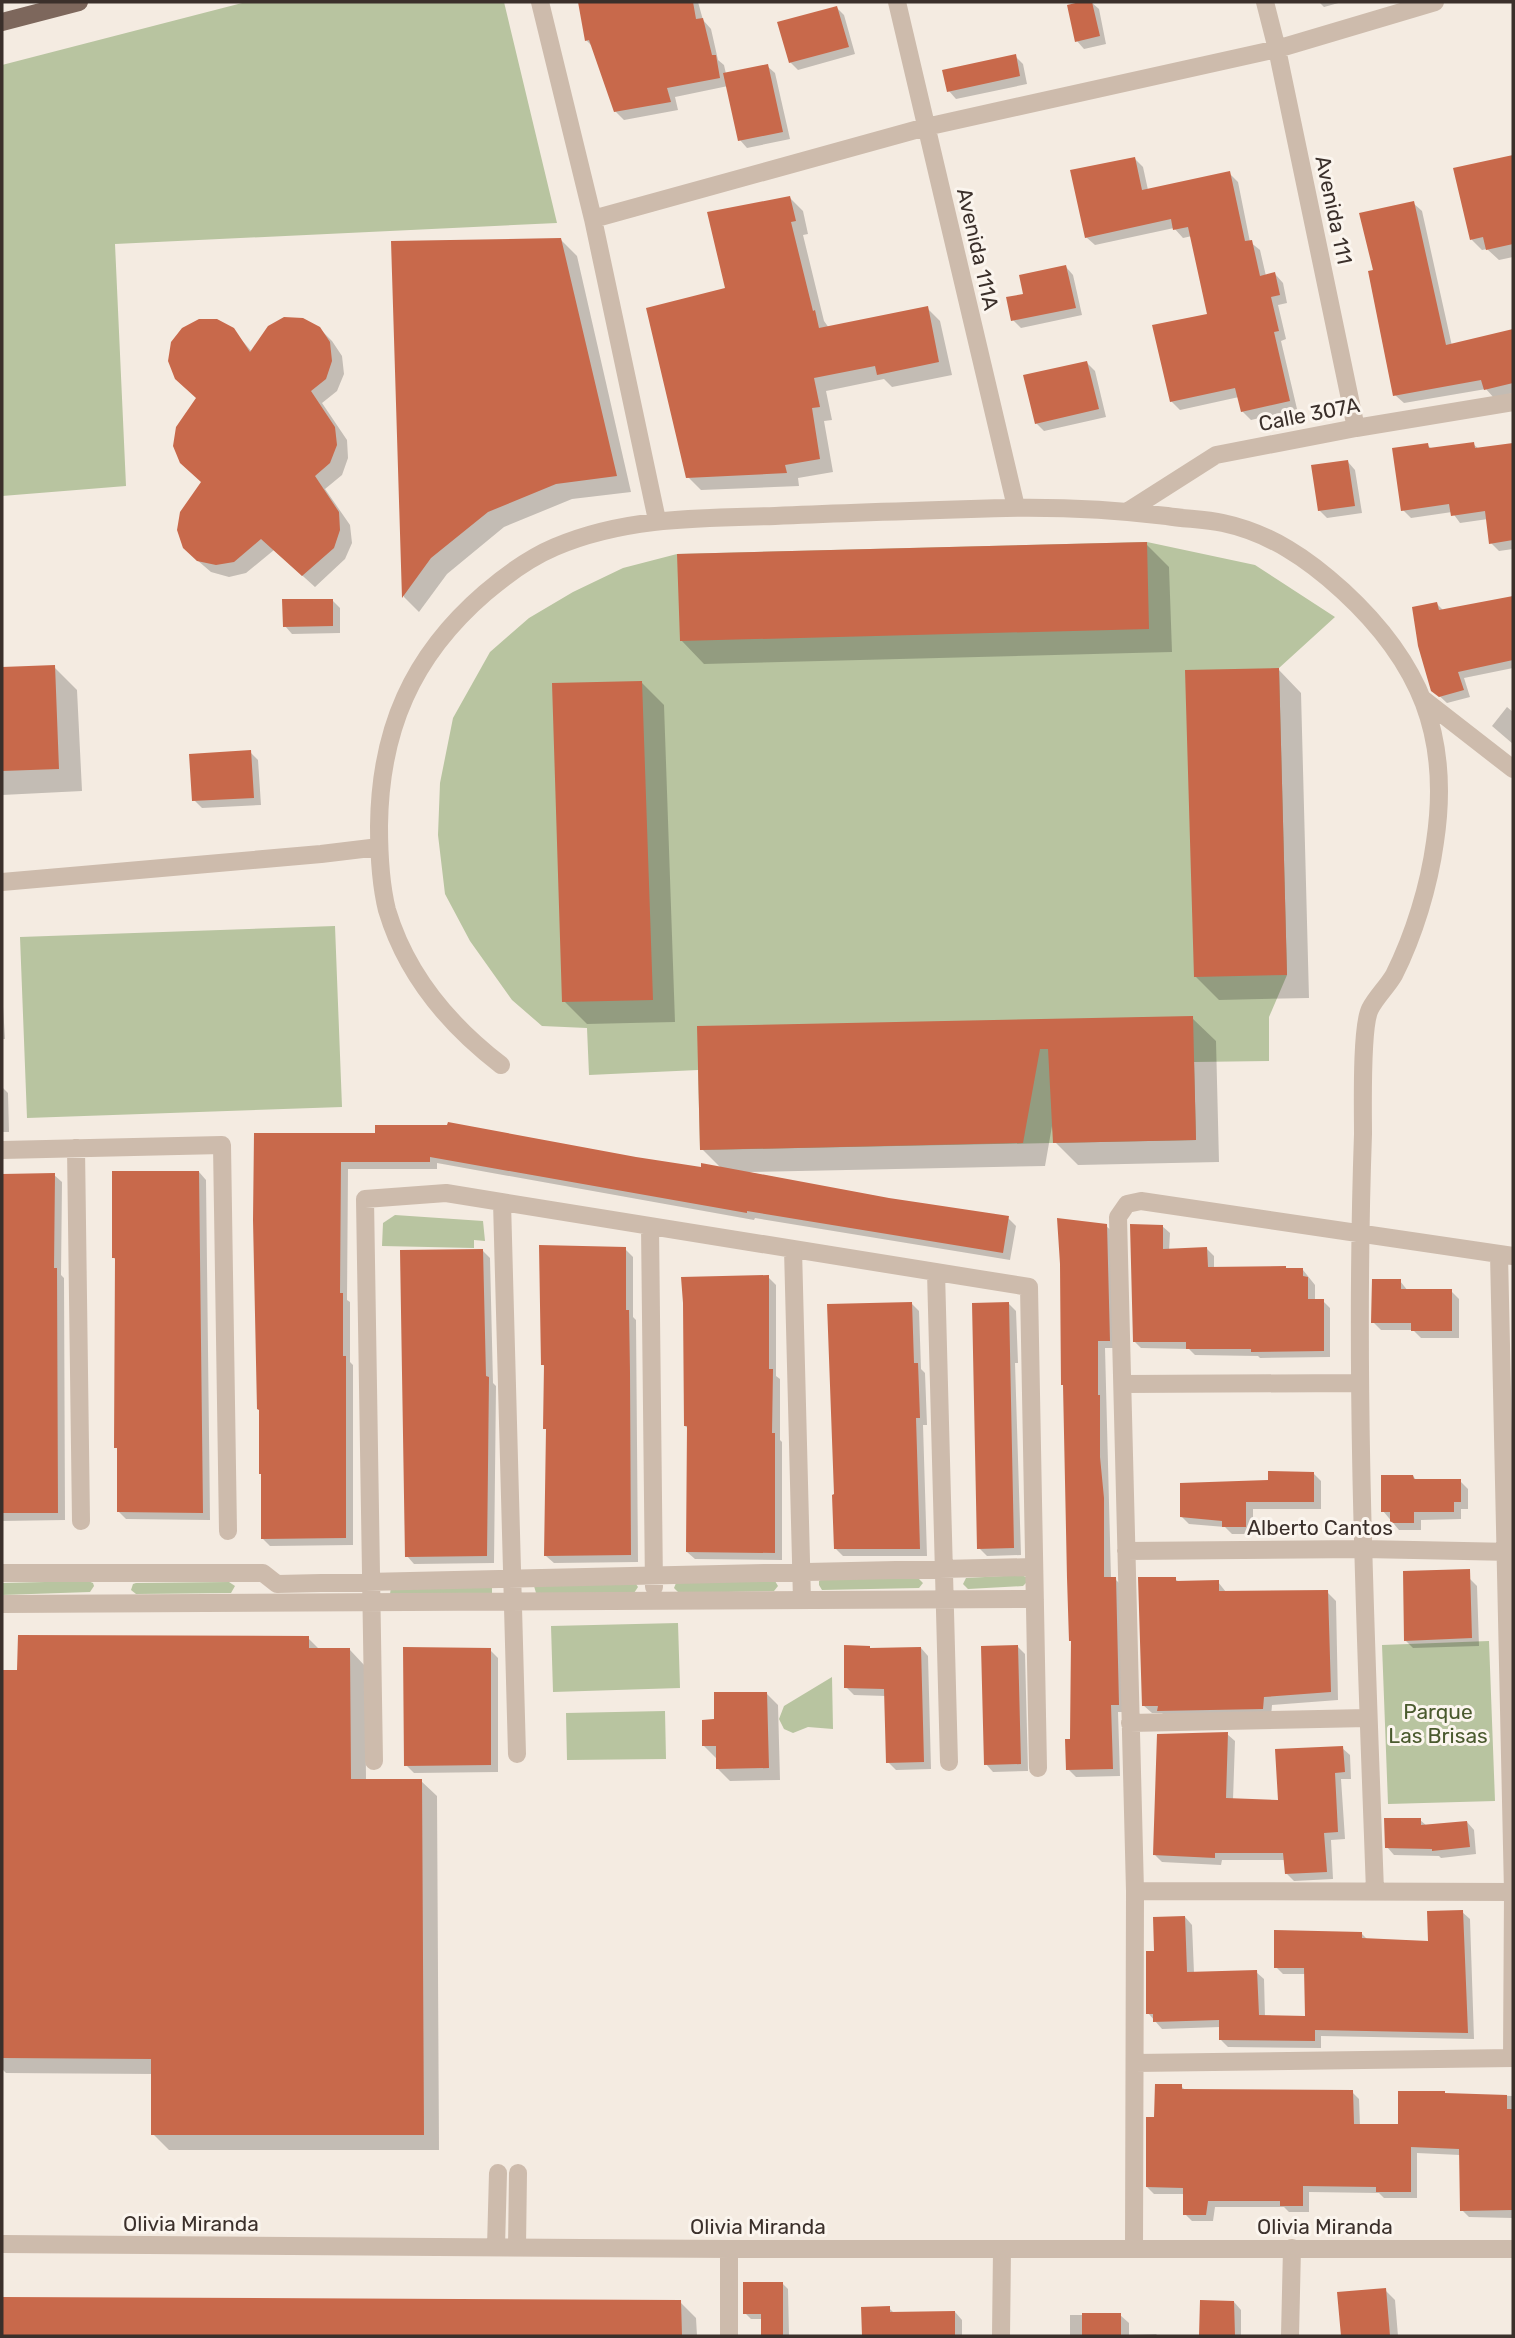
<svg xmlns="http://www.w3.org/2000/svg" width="1515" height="2338" font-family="Rubik,sans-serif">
	<rect width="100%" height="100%" fill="#f4ebe1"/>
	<path fill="#b8c4a0" d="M246,2H504L557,223L115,244L126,486L2,496V65Z
		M1147,542L1255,565L1335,617L1279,668L1287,975L1269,1017V1061L1194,1062L1196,1140L700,1150L698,1070L589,1075L587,1028L542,1026L512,1000L470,941L445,894L438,835L440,783L453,718L490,652L529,618L573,592L623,568L677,554Z
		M335,926L342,1107L27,1118L20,937Z
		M395,1215L483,1221L485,1241L474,1240V1248L382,1246L383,1223Z
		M1021,1575L1026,1577L1027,1582L1023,1586L968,1589L963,1584L966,1578Z
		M824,1578H918L923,1583L919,1588L822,1590L819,1585V1581Z
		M88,1581L93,1583L94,1586L90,1592L2,1595V1583Z
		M775,1581L778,1586L774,1591L679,1593L674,1588L676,1583Z
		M229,1582L235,1586L231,1593L136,1594L131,1590L133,1584L136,1583Z
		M636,1584L638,1587L634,1593H536L534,1586Z
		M391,1587H492V1594H390Z
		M678,1623L680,1688L553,1692L551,1626Z
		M1489,1641L1495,1801L1388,1804L1382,1645Z
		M832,1677L833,1729L808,1727L793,1733L784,1729L779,1719L784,1706Z
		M665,1711L666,1759L567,1760L566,1713Z"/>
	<path fill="#0003" d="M580,2H698L703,20L711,29L718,60L724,65L726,74L767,66L775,73L790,139L747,148L740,140L728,86L675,97L678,110L624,120L615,111L592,46L586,40Z
		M1091,2L1099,9L1106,44L1084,49L1077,41L1069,6Z
		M1319,2H1342L1324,7Z
		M837,8L844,15L855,54L798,70L790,62Z
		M1015,56L1023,64L1027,84L956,99L949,91Z
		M1513,156V257L1499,260L1487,249L1482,250L1472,240L1455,170Z
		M1135,159L1143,167L1148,190L1229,173L1238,182L1250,242L1260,250L1266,276L1275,274L1283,283L1287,303L1278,305L1286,339L1281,341L1297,409L1251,420L1242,411L1239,397L1180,410L1171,401L1209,315L1192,236L1183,238L1174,228L1095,245L1086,237Z
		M790,198L803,211L808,234L803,235L824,321L829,328L927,308L940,321L952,375L892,387L884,379L826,391L832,420L824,421L833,472L798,478L799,486L701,490L688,477L727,289Z
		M1413,203L1422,211L1452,346L1513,331V393L1494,398L1486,389L1404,403L1395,395L1375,272Z
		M561,240L577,256L631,492L572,499L504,527L447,574L419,612L404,597L393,243Z
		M1066,267L1073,275L1082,315L1021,328L1013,320L1025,295Z
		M319,328L332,341L342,356L344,374L337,391L322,403L347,440L348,458L342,475L325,489L350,525L352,543L345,559L315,587L274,550L246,573L229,577L211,572L197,560L202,482L198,399L233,330L252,352Z
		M1087,363L1095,371L1106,417L1044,431L1036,423Z
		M1473,444L1479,449L1513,445V549L1499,551L1491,543L1488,519L1460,523L1452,512L1411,518L1403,510L1427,445L1432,449Z
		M1348,462L1355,470L1362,513L1327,518L1319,510Z
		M1146,544L1169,567L1172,652L704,664L681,640Z
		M1513,598V668L1464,678L1470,697L1447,703L1433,690L1437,604L1444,611Z
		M332,600L340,608V633L292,634L285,626Z
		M54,667L77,690L82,791L2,795V669Z
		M1278,669L1301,693L1309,998L1219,1000L1195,976Z
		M641,682L664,705L675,1022L587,1024L564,1001Z
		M1507,707L1513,712V744L1492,726Z
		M250,752L258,760L261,805L202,808L194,800Z
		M2,990L5,1039H2Z
		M1192,1018L1216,1041L1219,1162L1078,1165L1055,1142L1052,1126L1045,1166L748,1172L889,1200L1008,1218L1016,1226L1010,1260L755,1218L754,1220L437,1163V1169H348L347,1300L350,1302V1362L353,1365V1545L270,1546L262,1538L256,1135L703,1169H722L702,1149L699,1028Z
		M2,1087L8,1093L9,1132H2Z
		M199,1172L206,1180L210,1520L126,1519L118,1511L119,1451L116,1447V1260L114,1258Z
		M2,1174L54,1175L62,1182L61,1275L64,1278L65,1520L2,1521Z
		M1106,1226L1114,1233L1117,1348H1105L1111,1579H1115L1123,1587L1126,1712H1118L1120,1776L1076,1777L1068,1769L1072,1741V1642Z
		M1162,1226L1170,1233L1169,1251L1207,1249L1214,1256V1269L1285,1267L1288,1270H1303L1315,1285V1301H1323L1330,1308V1357L1260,1358L1258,1356L1195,1355L1189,1349L1141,1348L1134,1341Z
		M625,1249L633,1257V1317L636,1320L638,1562L554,1563L546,1556L548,1431L545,1428L546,1367L542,1364Z
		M483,1251L490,1258L493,1383L496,1386L494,1563L414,1564L407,1556Z
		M768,1277L776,1285V1376L780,1379V1440L782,1442V1560L695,1559L687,1552L689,1429L685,1426Z
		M1400,1281L1408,1291H1451L1459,1299V1338H1421L1413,1330H1381L1373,1322Z
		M911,1303L919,1311L921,1369L925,1373L927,1425H923L927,1556H843L836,1549Z
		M1008,1303L1016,1311L1018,1363H1015L1021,1555L987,1556L979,1548Z
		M1313,1473L1321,1481V1509H1253V1534H1232L1225,1527L1189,1524L1182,1517L1270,1482Z
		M1413,1476L1417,1481H1460L1468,1489V1509H1461V1519L1421,1520V1530H1399L1383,1511Z
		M1469,1578L1477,1586L1479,1646L1413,1648L1405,1640Z
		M1175,1579L1179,1582H1218L1226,1592H1327L1336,1601L1338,1700L1272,1705L1271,1717L1168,1719L1162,1713H1152L1143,1705Z
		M308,1638L320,1650H350L365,1666L366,1780L421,1781L437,1796L439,2150H169L153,2134V2074L6,2073L2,2069V1672H19Z
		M1017,1646L1025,1654L1028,1771L993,1772L986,1764Z
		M921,1648L928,1656L931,1769L896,1770L888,1762L886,1696L854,1695L846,1687L872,1650Z
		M490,1650L498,1658V1772L414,1773L406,1765Z
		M766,1693L778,1705L780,1780L730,1781L718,1769L716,1758L704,1746L716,1721Z
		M1227,1734L1235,1741L1233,1800L1280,1802L1342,1748L1350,1755L1351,1779H1341L1345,1839L1331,1840L1333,1879L1294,1881L1286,1873V1860H1222L1221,1865L1162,1862L1155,1855Z
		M1420,1820L1427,1826L1467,1822L1474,1830L1476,1854L1441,1858L1439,1856L1394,1855L1387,1847Z
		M1462,1912L1470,1919L1474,2039L1321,2036V2048L1228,2047L1221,2040L1220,2027L1162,2029L1148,2013L1156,1952L1185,1917L1192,1925L1194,1973L1256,1972L1264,1979L1265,2017L1306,2018V1974H1283L1276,1967L1362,1934L1369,1941L1430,1943Z
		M1181,2086L1186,2091L1352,2092L1359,2099L1360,2126H1400V2093L1513,2096V2218L1469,2217L1462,2210L1460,2155L1417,2153V2198H1384L1379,2193L1309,2192V2212H1289L1284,2207H1215L1213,2221H1192L1185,2214V2194H1154L1147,2187L1155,2119Z
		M782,2283L788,2289L789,2336H763V2319H751L745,2313Z
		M1385,2290L1395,2300L1398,2336H1342L1339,2294Z
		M2,2300L680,2302L696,2318L697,2336H2Z
		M1201,2302H1234L1241,2310V2336H1201Z
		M889,2308L895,2314L955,2312L962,2320V2336H863V2309Z
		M1070,2315H1120L1129,2323V2335L1156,2334L1158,2336H1070Z"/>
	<path fill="#c8694b" d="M578,2H693L696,19L703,18L712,55H716L720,78L667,88L671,102L614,112L589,40L585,41Z
		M1080,2H1092L1100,36L1075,42L1067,5Z
		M837,6L849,47L789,63L777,22Z
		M1016,54L1020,76L947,92L942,70Z
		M768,64L783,132L738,141L723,73Z
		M1513,155V244L1486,250L1483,237L1470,240L1453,168Z
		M1135,157L1142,190L1230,171L1245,241L1252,240L1260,276L1275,272L1280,295L1271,297L1279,331L1274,332L1290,401L1241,412L1235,388L1170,402L1152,325L1207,314L1188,227L1173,230L1171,219L1085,238L1070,170Z
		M790,196L796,221L791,222L813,311L815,310L819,328L928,306L939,362L877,375L875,366L814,378L820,407L812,408L820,459L785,465L787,473L686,478L646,308L725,288L707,212Z
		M1414,201L1446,345L1513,329V383L1484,390L1481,380L1393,396L1368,271L1373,270L1359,213Z
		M561,238L617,476L556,484L488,512L431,558L402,598L391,241Z
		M1066,265L1076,308L1011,321L1006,297L1023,294L1019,275Z
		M284,317L303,318L320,327L330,342L332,361L326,379L311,391L335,427L337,445L330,463L315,476L339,512L340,530L334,548L302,576L261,539L234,562L216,565L197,561L183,548L177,530L180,512L201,482L180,463L173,446L176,427L196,398L175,379L168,361L171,342L182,328L199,319H217L234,328L250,352L268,326Z
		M1087,361L1099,409L1035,424L1023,375Z
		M1474,442L1475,448L1513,443V540L1489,544L1485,511L1451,516L1449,504L1401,511L1392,448L1428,443L1429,448Z
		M1348,460L1355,506L1318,511L1311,465Z
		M1147,542L1149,629L680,641L677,554Z
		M1513,596V660L1458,672L1464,690L1439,697L1431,691L1418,646L1412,607L1437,602L1439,610Z
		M282,599H333V626L283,627Z
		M55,665L59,769L2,771V667Z
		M1279,668L1287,975L1194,977L1185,670Z
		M642,681L653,1000L562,1002L552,683Z
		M251,750L254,798L192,801L189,754Z
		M1193,1016L1196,1140L1053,1143L1048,1049H1040L1023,1143L700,1150L697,1026Z
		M448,1122L636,1157L701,1167V1163L889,1198L1009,1216L1003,1253L747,1211V1213L430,1157V1162H341L340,1293H343V1356H346V1538L261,1539V1474H259V1410L257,1409L253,1220L254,1133H375V1125H447Z
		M112,1171H199L203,1513L117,1512V1448H114L115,1258H112Z
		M55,1173L54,1268H57L58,1513H2V1174Z
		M1057,1218L1107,1224L1110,1341H1098V1395H1100V1457L1104,1498V1577H1116L1119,1705H1111L1113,1769L1066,1770L1065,1739H1070L1071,1641H1069L1067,1578L1063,1385H1061L1060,1264Z
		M1130,1224L1163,1225V1249L1207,1247L1208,1267L1286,1266V1268H1303V1276L1308,1277V1299H1324V1351L1251,1352V1349H1186V1342H1133Z
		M539,1245L626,1247V1310H629L630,1372L631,1555L544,1556L546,1429H543L544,1365H541Z
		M483,1249L486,1376L489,1377L487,1556L405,1557L400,1250Z
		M769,1275V1369H773L772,1433H775V1553L686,1552L687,1426H684L683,1303L681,1277Z
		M1372,1279H1401V1289H1452V1331H1411V1323H1371Z
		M912,1302L914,1363H918L920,1418H916L920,1549H834L832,1495L834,1494L827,1304Z
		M1009,1302L1014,1548L977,1549L972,1303Z
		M1268,1471L1314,1472V1502H1246V1527H1222V1521L1180,1517V1483L1268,1480Z
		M1381,1475H1413L1414,1479H1461V1502H1454V1512H1414V1523H1390V1512H1381Z
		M1470,1569L1472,1638L1404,1641L1403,1571Z
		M1138,1577H1176V1581L1219,1580V1591L1328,1590L1331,1692L1264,1697L1263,1709L1157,1711L1158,1706H1142Z
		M18,1635L309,1636V1648H350L351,1779H422L424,2135H151V2059L2,2058V1670H17Z
		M844,1645L870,1646V1648L921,1647L924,1762L886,1763L884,1689L844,1688Z
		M1018,1645L1021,1764L984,1765L981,1646Z
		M403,1647L491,1648V1765L404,1766Z
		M714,1692H767L769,1768L716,1769V1746H702V1720L714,1719Z
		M1228,1732L1226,1798L1278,1800L1275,1749L1343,1746L1345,1772L1335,1773L1338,1832L1324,1833L1327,1872L1285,1874L1283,1853H1215V1858L1153,1855L1157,1734Z
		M1384,1818H1421V1825L1467,1821L1470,1847L1432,1851V1849L1385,1848Z
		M1463,1910L1468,2033L1315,2030V2041L1219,2040V2020L1153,2022V2014H1146V1951H1154L1153,1917L1185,1916L1187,1972L1257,1970L1259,2015L1305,2016L1304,1968H1274V1930L1362,1932V1938L1428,1941L1427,1911Z
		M1155,2084H1182V2089L1353,2090L1354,2124H1398V2091H1445V2093L1507,2095V2109H1513V2210L1460,2211L1459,2149L1411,2147V2192H1376V2187L1303,2186V2206H1280V2201H1208L1206,2215H1183V2188L1146,2187V2117H1154Z
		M743,2282H783V2336H761V2314H743Z
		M1386,2288L1390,2336H1341L1337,2292Z
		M2,2297L681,2300L682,2336H2Z
		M1200,2300L1234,2301L1235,2336H1199Z
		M890,2306V2312L955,2311V2336H862L861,2307Z
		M1082,2313H1121V2336H1082Z"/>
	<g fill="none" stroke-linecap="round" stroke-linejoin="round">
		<path stroke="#cdbbac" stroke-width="18" d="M540,2L593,219L657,520
			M897,2L1016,507
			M1265,2L1277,49L1356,428
			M593,219L926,127L1277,49L1435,2
			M1128,511L1216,455L1356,428L1513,402
			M1423,699L1513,769
			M2,882L321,854L379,847
			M501,1065C449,1025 406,974 387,910C380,882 379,855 379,826C380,730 412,656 485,593C506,575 529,558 555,547C625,517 701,518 775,516C841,513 906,511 971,509C1036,506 1102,508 1167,516C1185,519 1204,519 1223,523C1270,533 1308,559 1343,591C1420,662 1451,736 1435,842C1429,886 1414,935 1394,975C1387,987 1376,997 1370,1009C1361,1027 1363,1109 1363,1134C1354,1386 1366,1639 1375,1891
			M76,1148L81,1521
			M2,1150L222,1145L228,1531
			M502,1202L517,1754
			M650,1226L654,1587
			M793,1249L802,1600
			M1499,1254L1513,1892L1512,2058
			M936,1272L949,1762
			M1124,1384L1360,1383
			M1126,1551L1364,1549L1513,1552
			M2,1573H263L277,1584L1034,1567
			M2,1604L1035,1599
			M1130,1723L1368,1718
			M374,1761L365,1199L446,1193L1029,1287L1038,1768
			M1135,1891L1513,1892
			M1135,2063L1513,2058
			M2,2244L729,2249H1513
			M496,2247L498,2173
			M517,2247L518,2173
			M1134,2248L1135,1891L1118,1217L1127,1204L1141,1201L1513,1256
			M729,2336V2249
			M1001,2336L1002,2249
			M1290,2336L1292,2248"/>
		<path stroke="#7d675c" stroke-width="18" d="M2,22L79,2"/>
	</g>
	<g text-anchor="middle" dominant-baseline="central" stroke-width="6" stroke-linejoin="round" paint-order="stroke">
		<g font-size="21" fill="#3b302b" stroke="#fbf5ee">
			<text transform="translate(1334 210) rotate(78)">Avenida 111</text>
			<text transform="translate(978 249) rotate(77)">Avenida 111A</text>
			<text transform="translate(1309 414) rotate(-11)">Calle 307A</text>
			<text x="1320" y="1527">Alberto Cantos</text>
			<text x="191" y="2223">Olivia Miranda</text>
			<text x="758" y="2226">Olivia Miranda</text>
			<text x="1325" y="2226">Olivia Miranda</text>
		</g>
		<g font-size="21" fill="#4a5a2e" stroke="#fbf5ee">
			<text x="1438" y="1711">Parque<tspan x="1438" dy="24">Las Brisas</tspan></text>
		</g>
	</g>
	<rect width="1515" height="2338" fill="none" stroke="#3b302b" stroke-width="7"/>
</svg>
